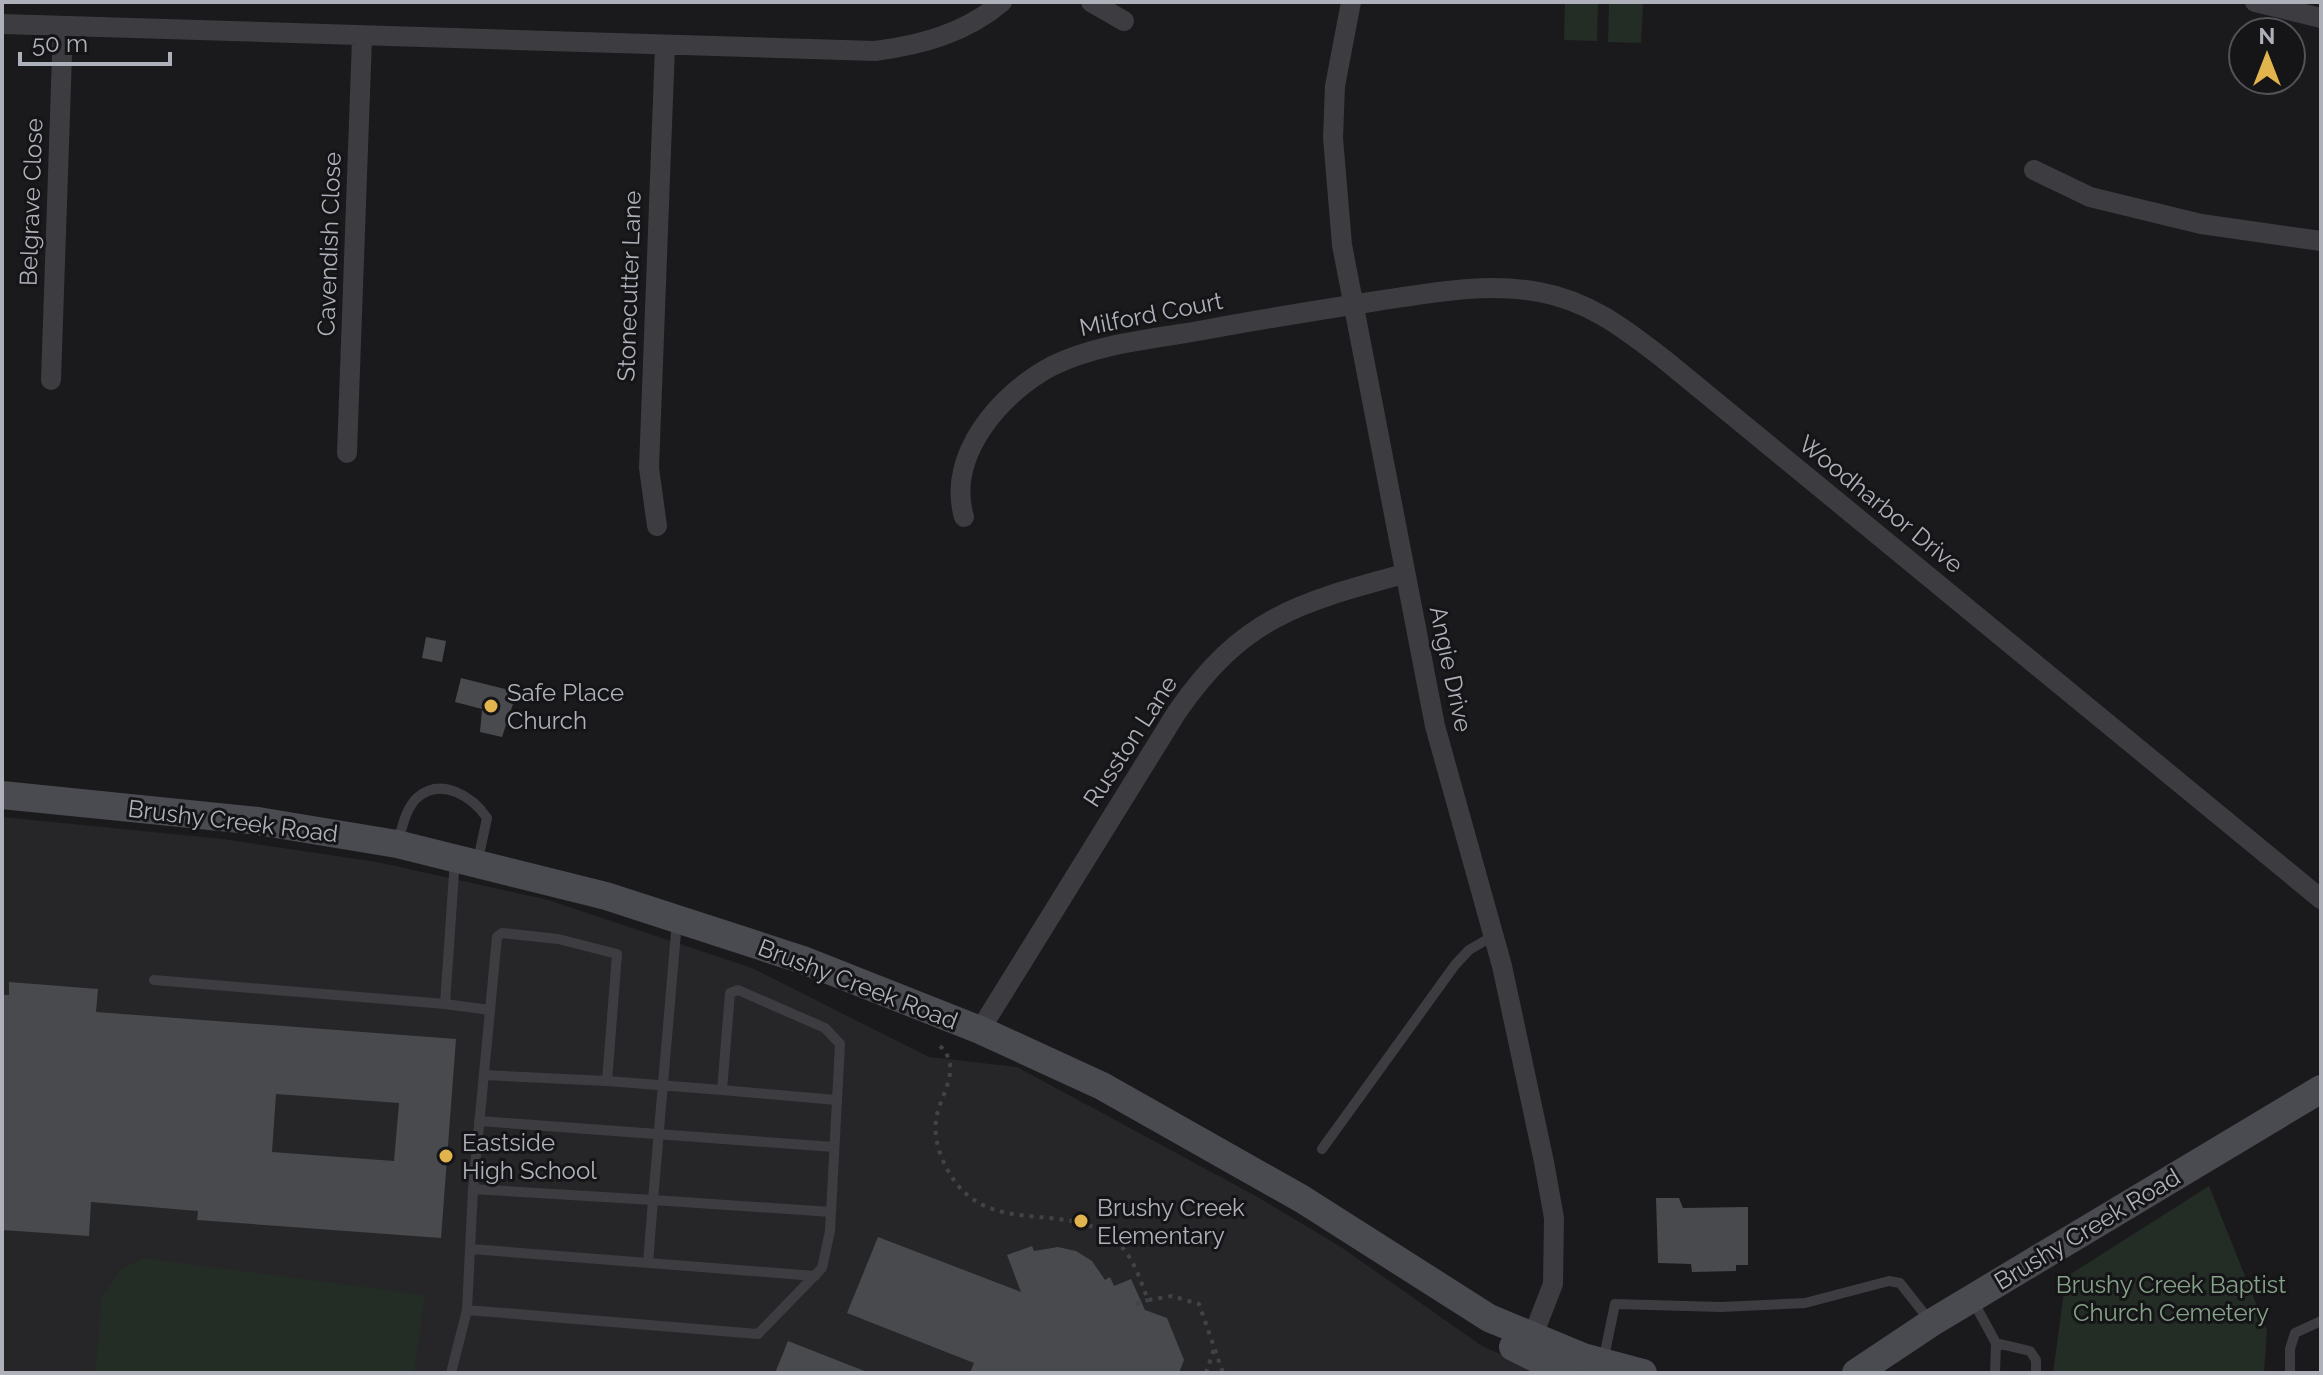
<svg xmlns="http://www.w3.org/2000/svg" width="2323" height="1375" font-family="Raleway,sans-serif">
	<rect width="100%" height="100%" fill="#1a1a1c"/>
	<path fill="#262629" d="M2,817L223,839L377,862L548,900L752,968L929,1057L1017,1067L1254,1195L1341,1247L1482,1346L1543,1373H2Z"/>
	<path fill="#242c26" d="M1565,2H1598L1597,41L1564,40Z
		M1609,2H1643L1641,43L1608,42Z
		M2209,1186L2267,1331L2264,1373H2053L2066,1277Z
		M144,1258L425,1295L414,1373H95L102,1297L120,1270Z"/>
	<path fill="#494a4e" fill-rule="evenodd" d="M426,637L446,641L442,662L422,658Z
		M461,678L517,692L502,737L480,732L482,709L455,702Z
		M9,982L98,989L96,1012L456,1039L441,1238L197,1220L198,1211L91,1202L89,1236L2,1230V995H9ZM276,1094L399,1103L394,1161L272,1152Z
		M1656,1198H1679L1683,1208L1748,1207V1265H1736V1271L1692,1272L1691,1264L1658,1263Z
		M878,1237L1021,1292L1007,1255L1032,1246L1034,1251L1058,1247L1076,1251L1092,1261L1105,1280L1110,1277L1114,1286L1131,1279L1145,1310L1167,1318L1184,1360L1179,1373H970L974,1363L847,1313Z
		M788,1341L867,1372V1373H775Z"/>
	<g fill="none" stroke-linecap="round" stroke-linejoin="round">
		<path stroke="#424348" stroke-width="4" stroke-dasharray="4 6" stroke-linecap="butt" d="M940,1046C964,1069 939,1095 936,1120C933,1141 943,1166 956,1183C1000,1241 1087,1193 1128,1255C1137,1268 1142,1285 1148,1300L1172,1296L1199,1304L1223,1373
			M1136,1304L1148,1300
			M1206,1373L1214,1349"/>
		<path stroke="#3c3c41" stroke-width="10" d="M398,842C402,828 406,807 418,797C442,777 473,797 487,818L478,860
			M154,980L445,1004L455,859
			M445,1004L490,1010
			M484,1075L607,1081
			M722,1090L836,1100
			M479,1121L834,1147
			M1322,1149L1455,965L1469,950L1493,936
			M473,1189L467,1310L758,1334L822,1268L830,1231L840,1044L825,1028L738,990L730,993L722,1090L607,1081L617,954L558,939L502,933L497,937L473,1189L653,1200L677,921
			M471,1249L815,1276
			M648,1263L653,1200L831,1212
			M1973,1301L1996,1343L1995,1373
			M1996,1343L2030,1351L2036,1360V1373
			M1603,1362L1615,1304L1721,1307L1805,1303L1889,1281L1900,1283L1930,1321
			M451,1373L467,1310
			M2290,1373V1349L2295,1333L2321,1321"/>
		<path stroke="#3c3c41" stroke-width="20" d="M1091,2L1124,21
			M1351,2L1335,86L1333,138L1342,245L1435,726L1502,966L1544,1162L1554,1218L1553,1284L1532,1338
			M2255,2L2321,18
			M2,24L875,51C921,45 966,33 1002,2
			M2034,170L2090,197L2201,224L2321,241
			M51,380L63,26
			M347,453L362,38
			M964,517C946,455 1001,393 1052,366C1098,343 1154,339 1204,330C1262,319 1319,310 1377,301C1431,293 1485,282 1539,292C1590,301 1626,330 1665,360L2321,899
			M657,526L649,468L665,46
			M980,1030L1177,712C1243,617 1297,603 1404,574"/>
		<path stroke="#4a4b51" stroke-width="28" d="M2,795L258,821L397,844L606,896L803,960L980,1030L1102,1086L1302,1199L1489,1318L1583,1357L1643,1373
			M1513,1347L1566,1373
			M1856,1373L1931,1323L2321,1089"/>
	</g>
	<g fill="#e1b44d" stroke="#151517" stroke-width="3">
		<circle cx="491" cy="706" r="8"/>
		<circle cx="446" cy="1156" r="8"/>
		<circle cx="1081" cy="1221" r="8"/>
	</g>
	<g text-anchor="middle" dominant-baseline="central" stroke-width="6" stroke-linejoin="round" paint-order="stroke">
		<g font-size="24" fill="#aeb1ba" stroke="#151517">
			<text transform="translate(31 202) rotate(-88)">Belgrave Close</text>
			<text transform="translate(329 244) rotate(-88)">Cavendish Close</text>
			<text transform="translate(629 286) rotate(-88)">Stonecutter Lane</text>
			<text transform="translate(1151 314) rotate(-11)">Milford Court</text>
			<text transform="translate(1881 504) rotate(39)">Woodharbor Drive</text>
			<text transform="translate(1451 669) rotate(78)">Angie Drive</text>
			<text transform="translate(1130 741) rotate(-57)">Russton Lane</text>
			<text transform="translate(233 821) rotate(7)">Brushy Creek Road</text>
			<text transform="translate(858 984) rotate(21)">Brushy Creek Road</text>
			<text transform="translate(2087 1229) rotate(-31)">Brushy Creek Road</text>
		</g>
		<g font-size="24" fill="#aeb1ba" stroke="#151517" text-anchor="start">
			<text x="507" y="692">Safe Place<tspan x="507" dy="28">Church</tspan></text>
			<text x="462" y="1142">Eastside<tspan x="462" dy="28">High School</tspan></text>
			<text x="1097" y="1207">Brushy Creek<tspan x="1097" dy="28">Elementary</tspan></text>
		</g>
		<g font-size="24" fill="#87a38a" stroke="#151517">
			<text x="2171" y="1284">Brushy Creek Baptist<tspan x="2171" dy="28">Church Cemetery</tspan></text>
		</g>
	</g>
	<rect width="2323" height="1375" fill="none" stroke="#aeb1ba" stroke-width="8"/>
	<g transform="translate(2267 56)"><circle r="38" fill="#151517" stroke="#525358" stroke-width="2"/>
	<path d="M0-6L14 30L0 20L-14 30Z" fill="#e1b44d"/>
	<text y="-12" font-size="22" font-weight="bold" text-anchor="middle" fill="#aeb1ba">N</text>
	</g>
	<path d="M20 52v12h150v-12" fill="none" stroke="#aeb1ba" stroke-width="4"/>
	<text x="32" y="52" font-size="24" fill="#aeb1ba" stroke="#151517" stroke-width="6" paint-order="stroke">50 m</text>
</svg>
